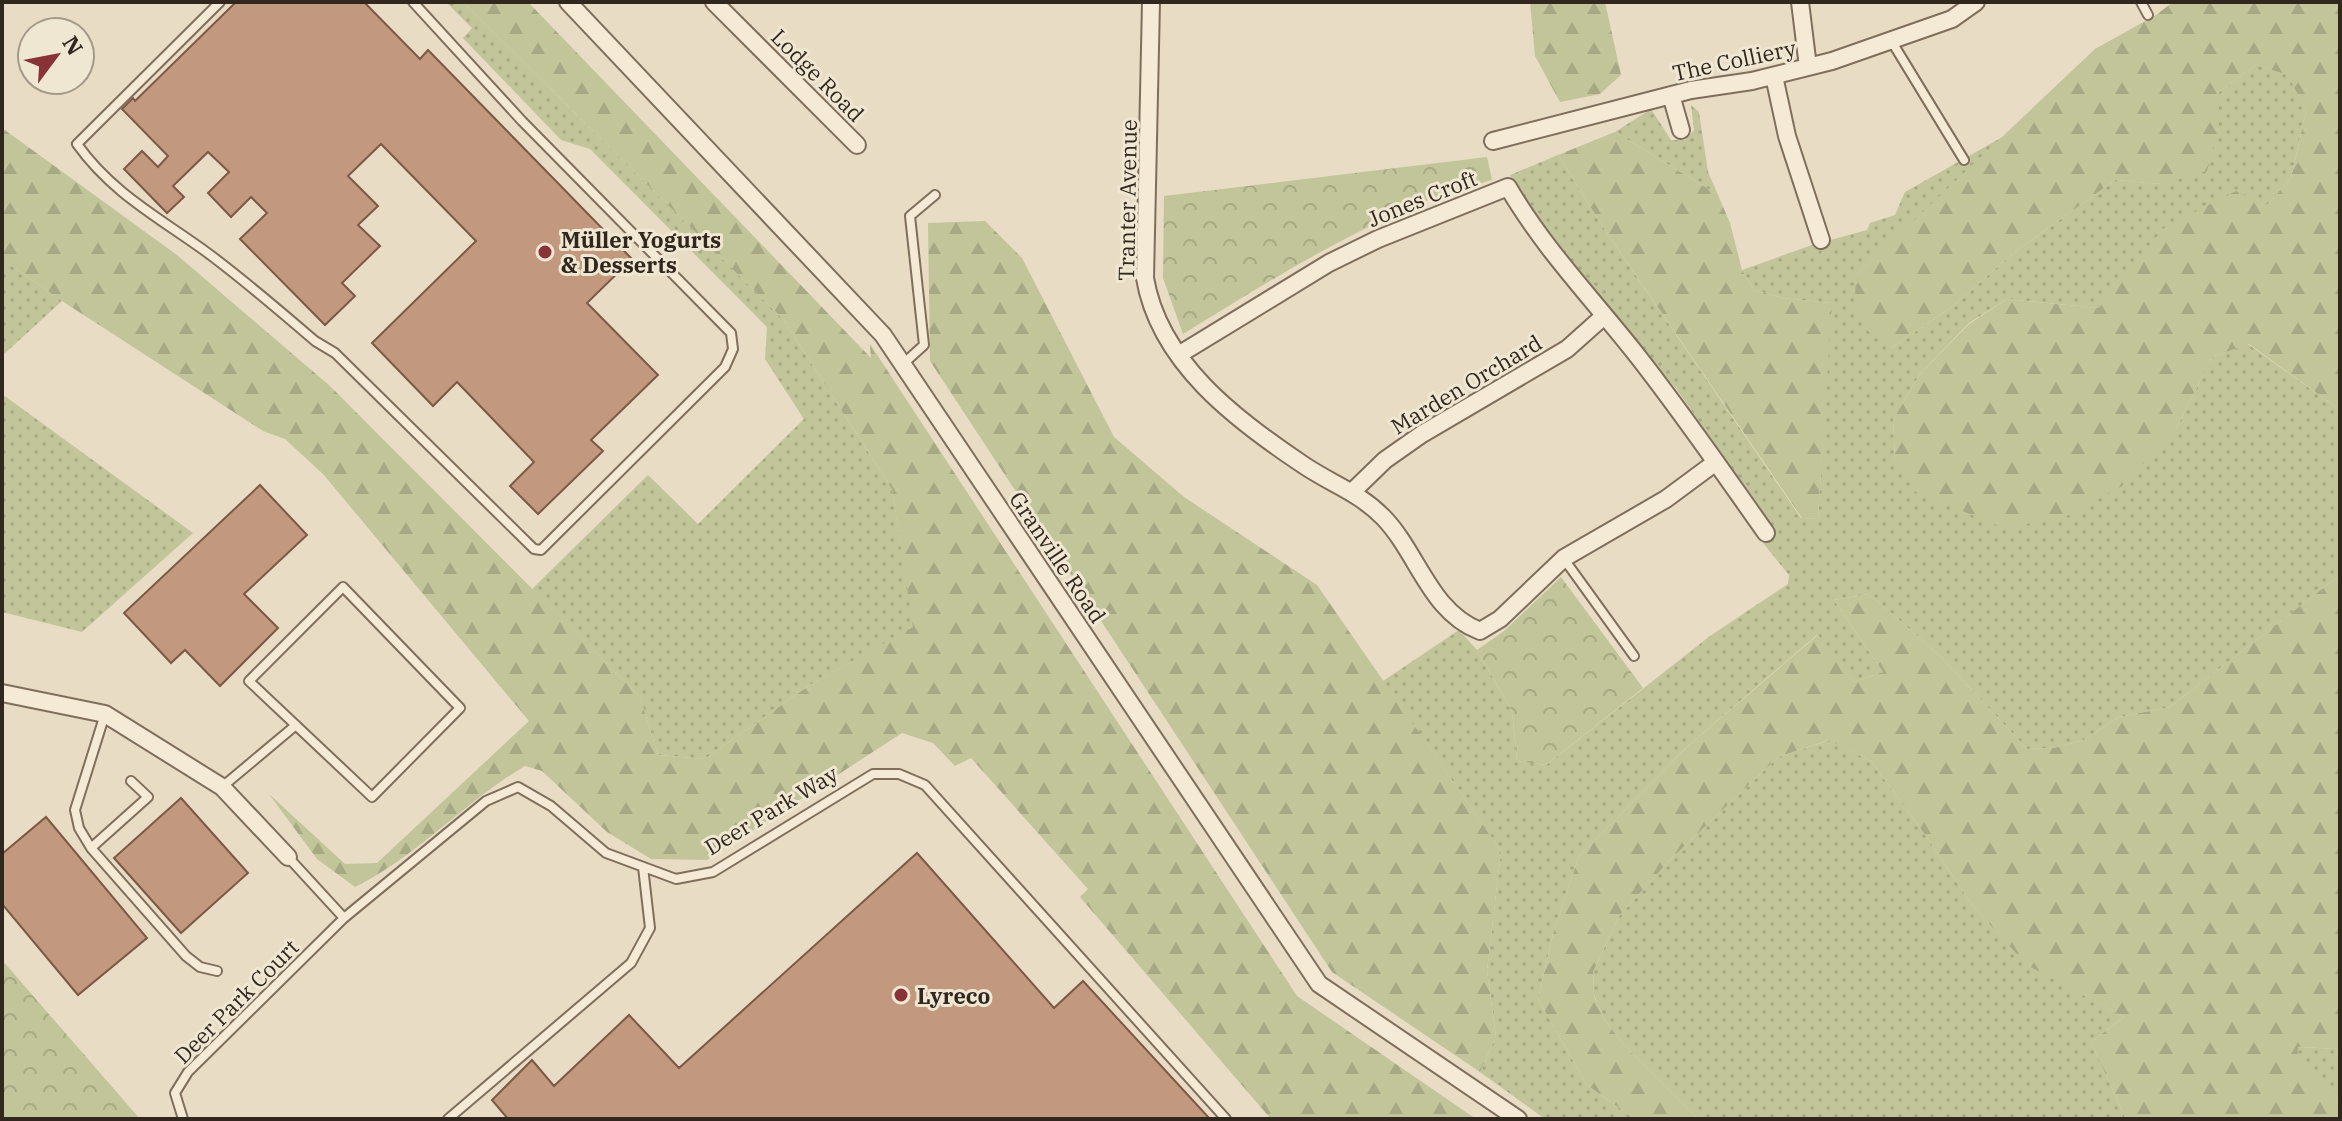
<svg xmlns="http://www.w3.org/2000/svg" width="2342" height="1121" font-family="'IBM Plex Serif',serif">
	<defs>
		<pattern id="grass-dots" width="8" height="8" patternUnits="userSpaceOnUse" patternTransform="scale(2)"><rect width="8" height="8" fill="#c1c599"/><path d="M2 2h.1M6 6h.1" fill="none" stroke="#a6a983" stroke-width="1.8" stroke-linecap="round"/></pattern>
		<pattern id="forest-firs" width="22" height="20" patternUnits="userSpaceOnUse" patternTransform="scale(2)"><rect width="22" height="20" fill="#c1c599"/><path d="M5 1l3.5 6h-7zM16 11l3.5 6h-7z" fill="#a6a983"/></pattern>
		<pattern id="park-crowns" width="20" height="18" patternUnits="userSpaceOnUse" patternTransform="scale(2)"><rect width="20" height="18" fill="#c1c599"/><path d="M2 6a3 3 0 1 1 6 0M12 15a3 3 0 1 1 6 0" fill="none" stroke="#a6a983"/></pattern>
	</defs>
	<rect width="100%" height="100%" fill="#e8dcc4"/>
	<path fill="url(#grass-dots)" d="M446,2H463L783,319L892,489L914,627L810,685L705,759L658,755L640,697L532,589L648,475L698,524L804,419L765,359L767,327L590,149L561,140L463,38L472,28Z
		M2256,65L2289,75L2306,111L2291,178L2267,205L2099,308L2007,299L1969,323L1920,374L1893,420L1895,461L2176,429L2212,357L2248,344L2340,410V575L2170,707L2119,717L2084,740L2054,748L2027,749L1939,655L1869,594L1834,600L1883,672L1853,682L1817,635L1689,745L1579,856L1553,934L1538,999L1587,1085L1635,1119H1545L1480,1072L1496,1036L1487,971L1501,851L1383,681L1459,630L1477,650L1512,711L1517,761L1546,765L1710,636L1788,584L1789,575L1759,538L1774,528L1677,390L1548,238L1510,175L1558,155L1607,233L1801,518L1818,519L1831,303L1783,298L1754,290L1742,270L1809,246L1867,230L1870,223L1895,215L1905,192L2006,135L1856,275L1891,348L1953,306L2012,254L2115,180L2161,184L2219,127V92Z
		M1691,105L1699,112L1708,172L1718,195L1615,132L1651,109L1671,140H1685L1694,130Z
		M2,259L62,301L2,356Z
		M2,394L193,533L82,632L2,612Z
		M1830,740L1871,761L1926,836L1972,905L2027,964L2124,1017L2091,1042L2126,1119H1698L1625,1046L1604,1019L1594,995L1593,972L1619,916L1671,859L1778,757Z
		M2297,1047L2340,1049V1101L2297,1062Z"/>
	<path fill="url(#forest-firs)" d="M463,2H528L871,358L870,344L1297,996L1476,1119H1271L1080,897L1088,889L971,758L955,766L933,743L902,733L707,860L651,859L607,832L542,771L525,766C465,801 418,856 355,887L317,859L269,794L345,864L377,863L529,721L323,474L285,439L263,431L62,301L2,259V128L177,255L330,386L640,697L658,755L705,759L810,685L913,627L892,489L783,319Z
		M1530,2H1605L1621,75L1600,94L1560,102L1535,56Z
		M2173,2H2340V410L2249,344L2212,357L2176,429L2122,486L2065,517L2004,528L1916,492L1895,461L1893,420L1920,374L1969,324L2007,299L2099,308L2164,228L2236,191L2267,205L2291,178L2306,111L2288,75L2256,65L2219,92V127L2207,171L2161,184L2115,180L2012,254L1953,306L1891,348C1854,323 1854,318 1856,275L2095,49L2156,15Z
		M1615,132L1718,195L1730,223L1742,270L1754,290L1783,298L1832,303L1818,519L1802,518L1607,233L1558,155Z
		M985,221L1022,258L1114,437L1184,497L1317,585L1501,851L1487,971L1496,1036L1480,1072L1332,972L930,361L928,223Z
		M2340,575V1049L2298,1047L2297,1061L2340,1101V1119H2126L2091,1042L2124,1017L2027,965L1972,905L1926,836L1871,761L1829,740L1778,757L1671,859L1619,916L1593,972L1594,996L1604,1019L1625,1046L1698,1119H1635L1587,1085L1538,999L1553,934L1579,856L1689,745L1818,635L1853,682L1883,672L1834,600L1869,594L1939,655L2027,749L2054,748L2084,740L2119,717L2170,707Z"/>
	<path fill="url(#park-crowns)" d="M1487,157L1492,180C1475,185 1456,189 1439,196C1348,231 1266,283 1183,334L1163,278L1164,196Z
		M1561,577L1643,688L1546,765L1517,761L1512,711L1477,650L1504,631Z
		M2,960L140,1119H2Z"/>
	<path fill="#c2987e" stroke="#7d5945" stroke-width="2" d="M236,2H364L420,59L428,50L632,259L587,303L658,375L591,440L603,451L538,514L510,486L534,462L457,382L433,406L372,343L476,241L381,144L348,176L378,206L358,225L380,246L342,283L355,296L325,325L240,239L267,213L251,197L231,217L208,193L229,172L208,152L173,186L184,197L167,213L124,169L142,151L158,167L168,156L122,109L133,98L135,101Z
		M260,485L307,535L244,594L278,628L220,686L185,650L171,663L124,613Z
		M181,798L248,873L181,933L114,858Z
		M46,817L147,938L78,995L2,904V854Z
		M917,853L1054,1008L1083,981L1210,1119H508L492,1100L532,1060L554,1086L629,1015L679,1068Z"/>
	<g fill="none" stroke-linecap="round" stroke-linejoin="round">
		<defs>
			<path id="service" d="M220,2L77,144C112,193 158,217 205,251C243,279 279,310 315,341L335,353L534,549L541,550L725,367L733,349L731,333L522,121L413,2
				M2141,2L2148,15
				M1892,42L1964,160
				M903,364L924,345L910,216L935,195
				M1564,559L1634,656
				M343,587L460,708L372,797L249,681Z
				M105,714L75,810L79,828L91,848L186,956L200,967L217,971
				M222,787L296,725
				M91,848L148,797L131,781
				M288,857L344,918L486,801L518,787L551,806L606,853L676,879L713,872L873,774H899L925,785L1226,1119
				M183,1119L175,1093L188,1072L344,918
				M448,1119L631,963L650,928L643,867"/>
			<path id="minor" d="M568,2L883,335L1319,984L1518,1119
				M714,2L857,145
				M1151,2L1145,278C1159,362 1236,420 1302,464C1331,484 1357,491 1383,517C1418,553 1430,612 1480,631L1500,619L1564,558L1666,499L1716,462
				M1800,2L1808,67
				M1774,76L1787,136L1821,240
				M1671,95L1681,130
				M1493,141L1691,90L1752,81L1832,61L1952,19L1976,2
				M1180,354L1329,263L1378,239L1508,187C1543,247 1589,295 1632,349C1679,408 1722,471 1766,533
				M1352,492L1385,460L1422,434L1567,349L1604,316
				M2,693L105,714L222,787L288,857"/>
		</defs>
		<use href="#service" stroke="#806e5d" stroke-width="12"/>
		<use href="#minor" stroke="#806e5d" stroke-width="20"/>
		<use href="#service" stroke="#f4ead6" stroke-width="8"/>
		<use href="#minor" stroke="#f4ead6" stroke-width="16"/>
	</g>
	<g fill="#883437" stroke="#f0e7d2" stroke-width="3">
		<circle cx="545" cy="252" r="8"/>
		<circle cx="901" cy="995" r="8"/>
	</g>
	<g text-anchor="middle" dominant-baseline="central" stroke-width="6" stroke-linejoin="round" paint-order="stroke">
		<g font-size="22" fill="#32271f" stroke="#f0e7d2">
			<text transform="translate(1734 60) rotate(-12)">The Colliery</text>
			<text transform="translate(818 75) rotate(45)">Lodge Road</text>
			<text transform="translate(1422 198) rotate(-22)">Jones Croft</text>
			<text transform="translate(1127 200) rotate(-89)">Tranter Avenue</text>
			<text transform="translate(1466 384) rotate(-31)">Marden Orchard</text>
			<text transform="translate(1058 557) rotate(56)">Granville Road</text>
			<text transform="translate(771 810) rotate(-31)">Deer Park Way</text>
			<text transform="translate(236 1001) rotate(-45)">Deer Park Court</text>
		</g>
		<g font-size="22" font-weight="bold" fill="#32271f" stroke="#f0e7d2" text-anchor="start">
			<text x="561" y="239">Müller Yogurts<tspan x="561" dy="25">&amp; Desserts</tspan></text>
			<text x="917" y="995">Lyreco</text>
		</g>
	</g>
	<rect width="2342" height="1121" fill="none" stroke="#32271f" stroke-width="8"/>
	<g transform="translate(56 56) rotate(58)"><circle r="38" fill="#f0e7d2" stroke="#a49a8a" stroke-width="2"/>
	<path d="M0-6L14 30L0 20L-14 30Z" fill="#883437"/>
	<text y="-12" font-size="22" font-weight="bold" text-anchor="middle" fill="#32271f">N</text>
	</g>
</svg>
